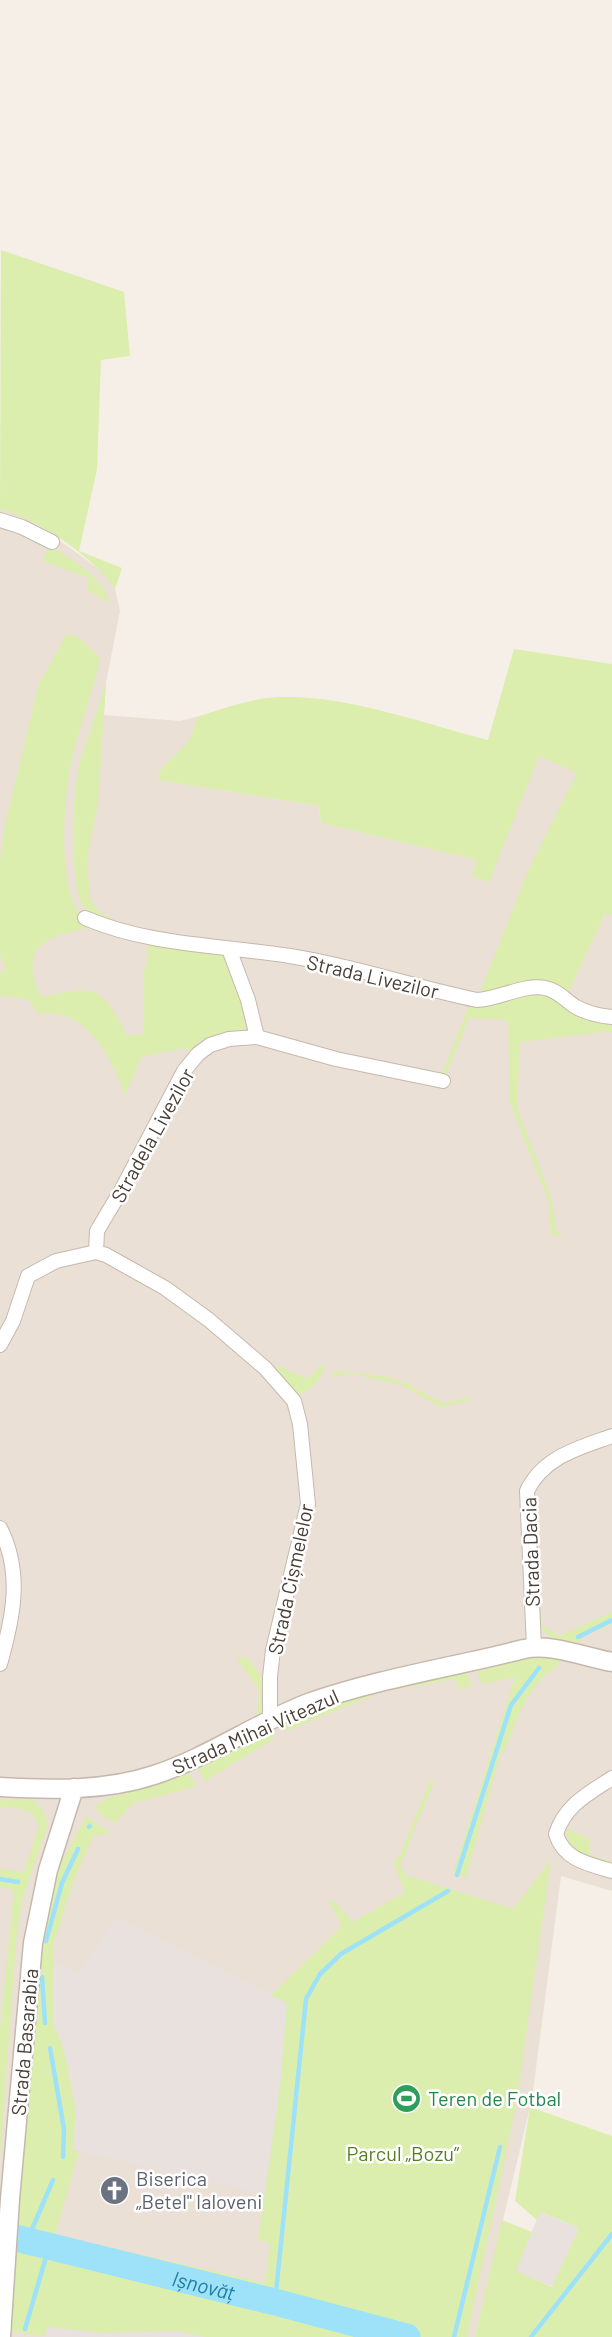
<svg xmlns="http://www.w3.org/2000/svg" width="612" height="2337" font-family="Barlow,sans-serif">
	<rect width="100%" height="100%" fill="#f6efe8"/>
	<path fill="#eae0d5" d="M0,509L24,516L70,548L104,573L115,589L120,611L106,683L104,715L180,721L199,716L189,742L160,770L159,780L319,806L321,823L478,860L539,755L578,773L488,995L530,981H549L568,992L605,914H612V1891L561,1876L532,2099L475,2337H0Z"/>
	<path fill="#e8e1dd" d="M117,1917L287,2003L280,2087L264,2194L73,2150L76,2110L64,2050L53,2023V1961L79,1973Z
		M540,2212L579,2228L553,2287L515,2271Z
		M47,2327L104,2333L178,2331L205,2337H45Z"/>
	<path fill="#dbeead" d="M1,250L124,292L130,356L101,360L97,469L79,551L122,568L115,589C93,556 38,520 0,509Z
		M49,545C72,561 102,574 109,603L87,590L89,578L43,561Z
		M67,633L79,638L100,658C93,694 78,728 71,764C63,806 55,899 90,927C77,931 56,934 45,942C26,955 32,981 42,997C96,985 102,985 127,1036L144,1034L143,972L148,959V944L227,954C235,976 254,1010 244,1033L199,1041L191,1053L184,1048L141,1057L125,1096C112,1058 87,1007 39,1014L27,999L0,996V973L5,971L0,953V860L5,826L38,686Z
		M514,649L612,664V914H605L568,993C562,989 554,982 548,981C524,976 502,996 479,995L528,871L577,773L539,756L489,882L472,876L477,860L321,823L319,806L158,780L160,770L189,741L199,716C225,708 253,698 280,697C348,695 422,723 488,740Z
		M106,683L98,803L87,859L90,898L98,911L118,923L135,929L173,935L171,937C148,933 97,927 83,906C68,883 73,788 80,761C88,735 98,709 106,683Z
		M533,992C560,993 577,1021 612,1023V1031L520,1042L517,1108L552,1200L556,1230L564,1239L551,1234L549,1202L510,1103L508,1020L469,1018L446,1075L442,1074L469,1005Z
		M277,1365L307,1379L321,1366L326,1368L313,1387L298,1395L275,1371Z
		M335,1371L383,1376L404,1382L442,1403L469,1398L470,1401L440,1407L400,1384L356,1375L343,1374L332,1378Z
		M612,1612V1624L584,1636L578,1645C564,1642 544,1639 539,1623L559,1636Z
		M535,1656L560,1661L558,1666C527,1685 517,1720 504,1752L501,1751L466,1877L453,1874L515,1677L481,1684L477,1672Z
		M247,1657L263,1679L264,1700L260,1717L169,1762L167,1760L256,1718L260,1691L236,1658Z
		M467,1672L471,1686L459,1689L454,1679L393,1690L391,1698V1688Z
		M378,1690L379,1693L286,1731L285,1721L340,1700Z
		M264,1733L275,1738L205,1781L197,1766Z
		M187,1772L197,1786L134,1803L116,1821L118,1824L102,1816L94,1807L108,1798L145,1788Z
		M430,1781L434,1782L400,1865L405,1875L513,1909L551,1860L516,2105L467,2337H205L178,2331L104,2333L47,2327L45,2336L13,2332L10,2327L39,1942L53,1878L86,1817L111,1833L93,1836L74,1880L53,1946V2023L64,2050L76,2111L73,2150L79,2151L55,2235L265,2283L270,2243L258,2240L280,2087L287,2003L271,1995L342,1926L329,1902L333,1900L353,1922L405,1892L393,1861L399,1857Z
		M0,1799L34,1800L45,1814L48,1825L23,1897L17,1931L0,2159V2029L14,1890L0,1887V1869L24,1872L39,1825C31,1807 18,1808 0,1807Z
		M565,1828L590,1839L589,1852L592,1856L612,1862V1865L590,1859L570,1848Z
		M530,2107L612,2136V2337H475L502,2220L532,2232L516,2271L552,2287L579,2228L541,2212L537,2220L515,2201Z"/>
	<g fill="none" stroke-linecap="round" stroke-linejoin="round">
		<path stroke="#9ee2f9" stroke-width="4.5" d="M578,1637L612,1620
			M89,1827L90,1826
			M457,1875L511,1705L539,1668
			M0,1879L18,1882
			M46,1941L62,1883L78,1849
			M42,1977L45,2023
			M50,2048L64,2129L63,2157
			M27,2241L53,2180
			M275,2302L306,1999L320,1974L341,1954L448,1891
			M25,2329L49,2247
			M454,2337L500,2147
			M531,2337L612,2234"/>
		<path stroke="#9ee2f9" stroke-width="27" id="s1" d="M0,2234L275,2302L407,2337"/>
		<defs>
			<path id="minor" d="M0,520L22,527L52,542
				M85,918C151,946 220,945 290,956C354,966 414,987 477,1000C499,999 523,984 545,988C558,990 566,1001 576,1007C587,1013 600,1016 612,1017
				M229,949L248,1000L257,1037
				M96,1252L97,1231L122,1189L184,1071L198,1054L210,1045L229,1039L257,1037L336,1059L443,1081
				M0,1345L13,1321L28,1276L56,1261L96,1252L106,1255L165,1288L209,1320L265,1368L294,1401L300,1424L308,1504L273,1650L270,1677V1721
				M0,1528C23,1573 13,1618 0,1664
				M534,1647L527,1491C543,1457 579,1448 612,1436
				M612,1778C588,1794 565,1805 556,1834C564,1860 588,1864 612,1871"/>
			<path id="tertiary" d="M0,1787C50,1790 106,1791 154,1775C209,1757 257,1722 311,1702C381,1678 453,1667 524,1649C551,1643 584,1657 612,1662
				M1,2337L10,2199L33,1943L48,1870L74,1788"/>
		</defs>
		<use href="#minor" stroke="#c6b8ac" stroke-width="16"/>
		<use href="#tertiary" stroke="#c6b8ac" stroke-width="21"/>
		<use href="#minor" stroke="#fff" stroke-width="14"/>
		<use href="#tertiary" stroke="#fff" stroke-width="18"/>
	</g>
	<defs>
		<symbol id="stadium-disc" viewBox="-11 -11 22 22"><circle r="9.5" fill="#2e9e5b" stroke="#fff"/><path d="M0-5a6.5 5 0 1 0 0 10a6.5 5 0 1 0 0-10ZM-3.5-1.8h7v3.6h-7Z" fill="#fff"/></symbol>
		<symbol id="church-disc" viewBox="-11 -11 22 22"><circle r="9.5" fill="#6b7280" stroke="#fff"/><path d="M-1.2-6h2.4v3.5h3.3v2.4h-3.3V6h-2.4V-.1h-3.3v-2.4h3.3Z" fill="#fff"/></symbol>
	</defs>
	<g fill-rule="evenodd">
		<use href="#stadium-disc" x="390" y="2082" width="33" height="33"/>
		<use href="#church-disc" x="98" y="2174" width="33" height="33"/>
	</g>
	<g text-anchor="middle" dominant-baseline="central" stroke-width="5" stroke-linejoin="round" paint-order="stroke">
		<g font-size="20" fill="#4a3f36" stroke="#fff">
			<text transform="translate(373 976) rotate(13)">Strada Livezilor</text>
			<text transform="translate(152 1135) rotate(-61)">Stradela Livezilor</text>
			<text transform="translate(530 1552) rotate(-92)">Strada Dacia</text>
			<text transform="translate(290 1579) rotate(-78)">Strada Cișmelelor</text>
			<text transform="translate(255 1731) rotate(-24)">Strada Mihai Viteazul</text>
			<text transform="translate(24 2042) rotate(-85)">Strada Basarabia</text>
		</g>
		<g font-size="20" fill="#27864d" stroke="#fff" text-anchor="start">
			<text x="428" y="2098">Teren de Fotbal</text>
		</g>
		<g font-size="20" fill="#547e20" stroke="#fff">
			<text x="403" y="2153">Parcul „Bozu”</text>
		</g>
		<g font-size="20" fill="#5b616d" stroke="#fff" text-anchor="start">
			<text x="136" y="2178">Biserica<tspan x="136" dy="23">„Betel" Ialoveni</tspan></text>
		</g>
		<g font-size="21" font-style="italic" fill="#1e7fa0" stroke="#fff">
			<text stroke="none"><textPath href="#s1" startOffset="210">Ișnovăț</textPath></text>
		</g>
	</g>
</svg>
